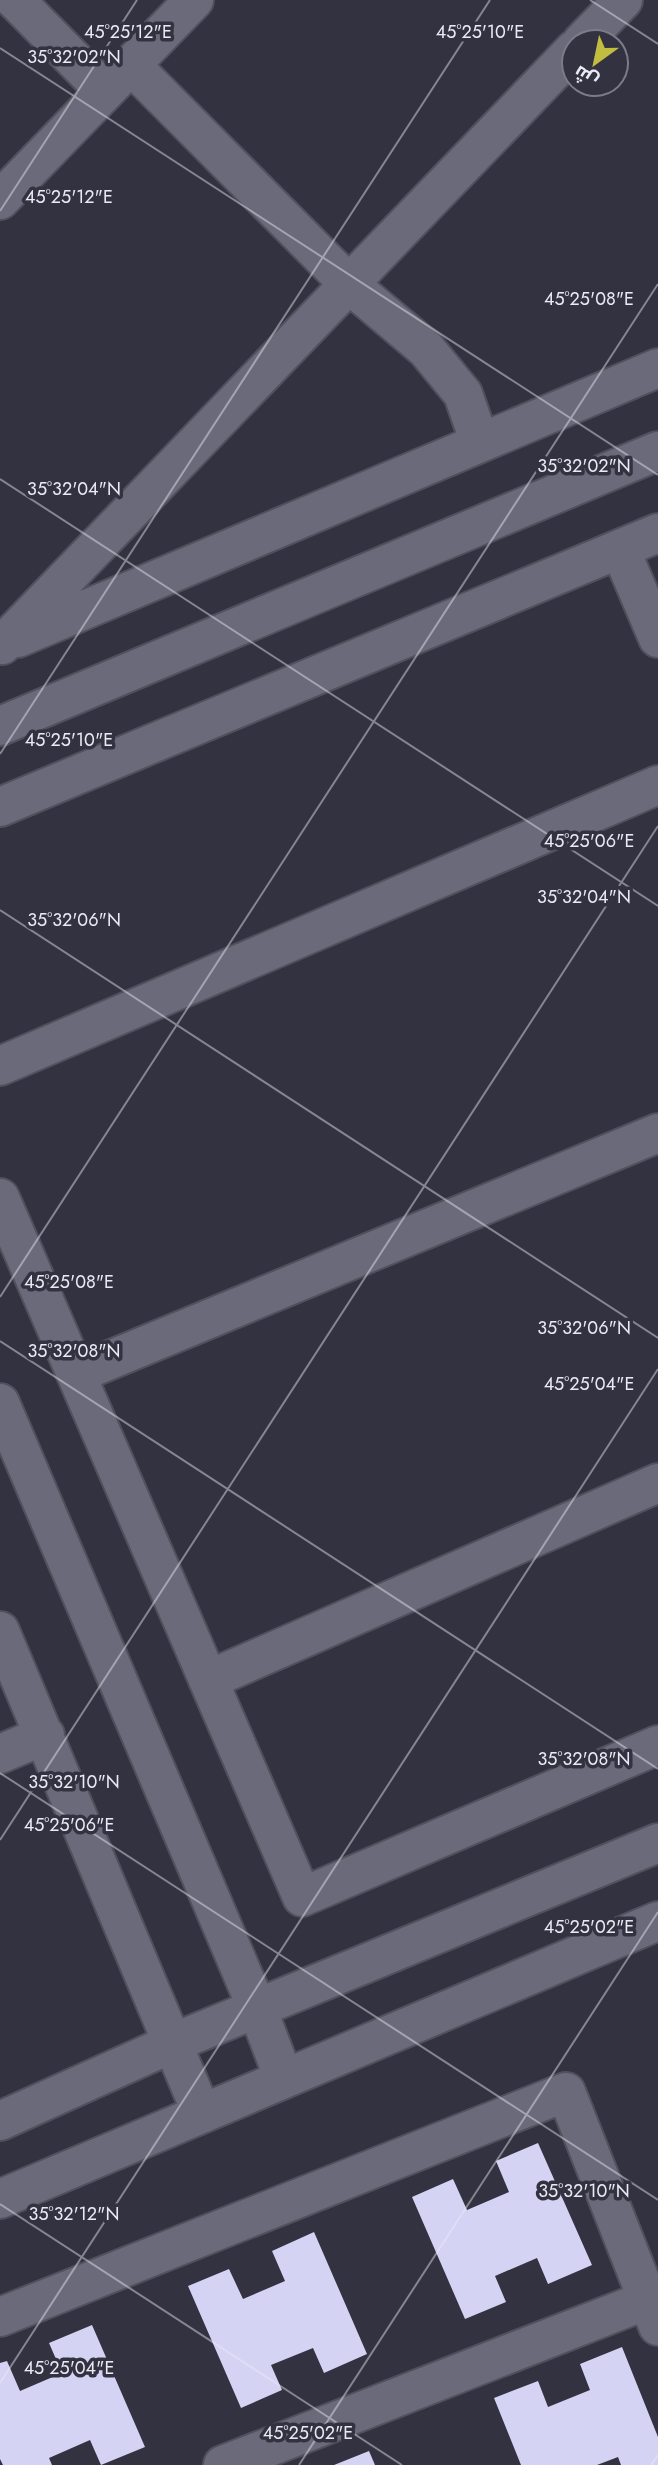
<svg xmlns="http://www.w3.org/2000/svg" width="658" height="2465" font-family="Jost,Cairo,sans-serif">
	<rect width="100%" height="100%" fill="#333241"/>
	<path fill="#d5d3f3" d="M538,2143L592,2265L548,2284L537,2258L495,2276L506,2302L465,2319L412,2197L453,2179L467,2210L509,2192L496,2161Z
		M314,2232L367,2354L324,2373L313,2348L271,2365L282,2390L241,2408L188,2286L229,2269L243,2299L285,2281L272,2251Z
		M92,2325L145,2447L101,2465L90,2440L49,2458L52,2465H3L0,2459V2363L7,2361L20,2391L62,2373L49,2343Z
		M622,2347L658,2437V2465H621L618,2457L597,2465H521L494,2398L538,2381L548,2407L590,2390L580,2364Z
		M369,2451L375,2465H334Z"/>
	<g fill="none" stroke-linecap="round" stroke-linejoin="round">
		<defs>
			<path id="minor" d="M15,0L105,91
				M582,42L623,0
				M131,65L349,284L426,349L463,394L480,443
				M0,200L194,0
				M620,549L658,638
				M18,638L658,368
				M2,645L574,50
				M0,726L658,451
				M0,807L658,533
				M0,1066L658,785
				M0,1198L302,1897L658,1745
				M76,1374L658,1133
				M0,1403L257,2008L284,2079
				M0,1631L202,2114
				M208,1680L658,1483
				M0,1754L45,1735
				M0,2121L175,2042L658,1843
				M0,2199L658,1921
				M0,2317L566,2092L658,2326
				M223,2465L647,2300"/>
		</defs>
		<use href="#minor" stroke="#51505c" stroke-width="42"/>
		<use href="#minor" stroke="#6b6a7b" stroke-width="38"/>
	</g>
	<path fill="none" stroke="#eaeaf4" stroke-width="2" stroke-opacity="0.45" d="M590,0L658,44M0,48L658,475M0,211L137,0M0,479L658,906M0,754L490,0M0,910L658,1338M0,1297L658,284M0,1341L658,1769M0,1773L658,2200M0,1840L658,826M0,2204L402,2465M0,2383L658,1369M299,2465L658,1912M651,2465L658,2455"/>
	<g font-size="18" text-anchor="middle" fill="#eaeaf4" stroke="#333241" stroke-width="7" stroke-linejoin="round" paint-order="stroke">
		<text x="128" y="38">45°25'12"E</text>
		<text x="480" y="38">45°25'10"E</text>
		<text x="74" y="63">35°32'02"N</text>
		<text x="69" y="203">45°25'12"E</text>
		<text x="589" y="305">45°25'08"E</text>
		<text x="584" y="472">35°32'02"N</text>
		<text x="74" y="495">35°32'04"N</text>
		<text x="69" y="746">45°25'10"E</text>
		<text x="589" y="847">45°25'06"E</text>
		<text x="584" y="903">35°32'04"N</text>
		<text x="74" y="926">35°32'06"N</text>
		<text x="69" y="1288">45°25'08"E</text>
		<text x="584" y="1334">35°32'06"N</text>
		<text x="74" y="1357">35°32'08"N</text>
		<text x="589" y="1390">45°25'04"E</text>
		<text x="584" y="1765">35°32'08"N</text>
		<text x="74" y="1788">35°32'10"N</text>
		<text x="69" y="1831">45°25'06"E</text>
		<text x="589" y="1933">45°25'02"E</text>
		<text x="584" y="2197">35°32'10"N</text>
		<text x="74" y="2220">35°32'12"N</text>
		<text x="69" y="2374">45°25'04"E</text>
		<text x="308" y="2439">45°25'02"E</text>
	</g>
	<g transform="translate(595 63) rotate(213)"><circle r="33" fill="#333241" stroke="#7c7c89" stroke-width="2"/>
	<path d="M0-5L12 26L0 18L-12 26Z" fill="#c1bd40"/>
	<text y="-10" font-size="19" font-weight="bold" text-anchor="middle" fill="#eaeaf4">ش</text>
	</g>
</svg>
